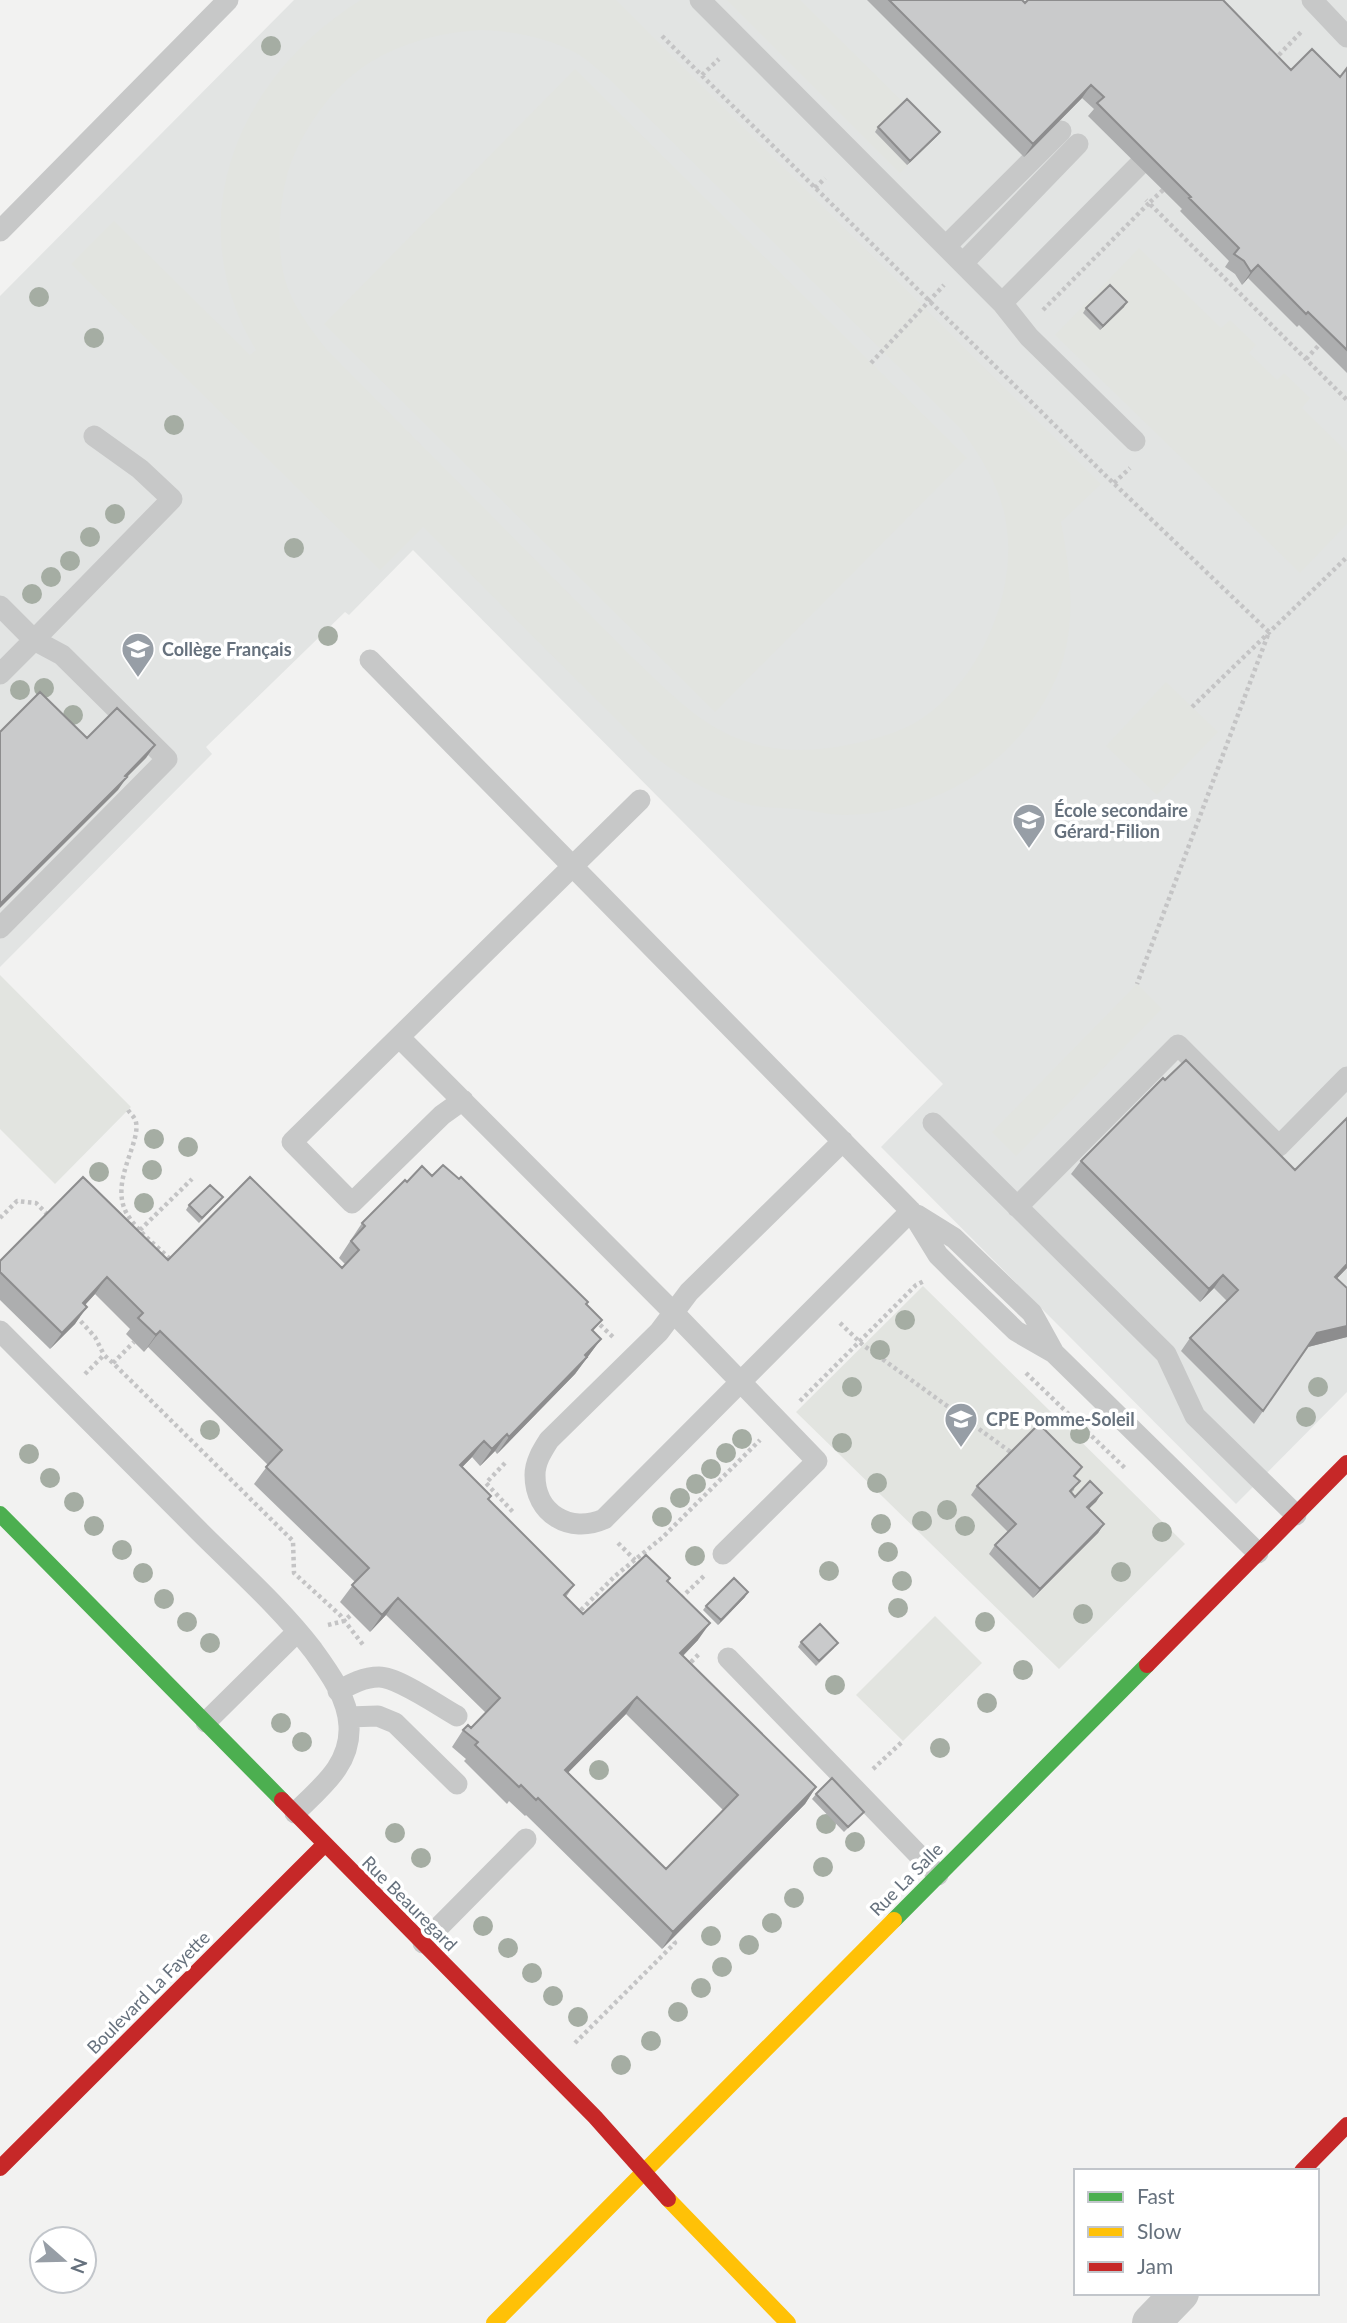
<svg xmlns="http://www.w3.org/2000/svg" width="1347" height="2323" font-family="Lato,sans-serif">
	<rect width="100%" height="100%" fill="#f2f2f1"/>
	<path fill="#e2e4e3" d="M294,0H1347V1392L1236,1504L881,1147L943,1084L413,550L349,615L345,612L206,747L212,754L0,967V296Z"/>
	<path fill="#e2e4e0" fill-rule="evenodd" d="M361,0H616L1101,484L1061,522C1069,564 1075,605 1066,648C1060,677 1044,705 1026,728C982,784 916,813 846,815C830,815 814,811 798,809C784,808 770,808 756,806C718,799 682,777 652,755L423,527L380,570L71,264L114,221L250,355L256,350C177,220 239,75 361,0ZM480,30C513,31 547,37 576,53C587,59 597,69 607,77L961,429C979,454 995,479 1003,508C1024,585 979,691 907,727C890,735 871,740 852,744C815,752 779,753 742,740C699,725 666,689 633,658L327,350C310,328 291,304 284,276C277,247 279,208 286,180C295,141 327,93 359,70C394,44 438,33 480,30Z
		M727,0H800L937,136L900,173Z
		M575,69L967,458L715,712L324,324Z
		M1139,248L1221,328L1230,320L1256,345L1249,353L1277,380L1284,373L1310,398L1302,408L1347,452V524L1300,573L1055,335Z
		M1166,682L1218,732L1157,795L1106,746Z
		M0,975L131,1107L55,1184L0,1129Z
		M1137,984L1162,1009L1016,1156L992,1132Z
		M923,1286L1185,1544L1059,1669L796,1412Z
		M935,1616L982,1663L903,1741L856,1695Z"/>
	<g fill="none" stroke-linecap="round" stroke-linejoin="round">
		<path stroke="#c4c4c5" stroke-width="4.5" stroke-dasharray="3.5 3.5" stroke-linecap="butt" d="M662,36L1104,474L1269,632L1137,984
			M1274,60L1302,31
			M702,75L719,59
			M815,188L825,178
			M1163,190L1149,203L1347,400
			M1043,310L1149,203L1146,200
			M1306,359L1319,345
			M871,363L944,285
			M1114,483L1130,468
			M1192,707L1346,558
			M128,1110C130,1113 133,1116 135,1119C144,1140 108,1181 127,1214C138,1232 157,1246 172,1261
			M0,1218L17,1201L36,1203L49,1216
			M140,1230L192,1179
			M76,1316L95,1337L104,1355
			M595,1320L614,1338
			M840,1323L863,1345L1012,1453
			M113,1363L134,1342
			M1026,1373L1126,1469
			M85,1374L104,1355L113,1363L293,1541L294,1573L340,1615L364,1646
			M800,1401L916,1285L924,1281
			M505,1463L486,1483L513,1512
			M618,1543L635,1560
			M681,1598L706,1574
			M576,1615L615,1576L663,1537L760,1440
			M328,1625L344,1621L352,1614
			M686,1667L700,1653
			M873,1769L903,1741
			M575,2043L675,1943L672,1939"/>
		<path stroke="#c7c8c8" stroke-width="21" d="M700,0L1002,303L1138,166
			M1312,0L1347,37
			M0,231L228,0
			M946,246L1061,131
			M963,263L1078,144
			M1002,303L1029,337L1135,441
			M0,606L34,640L172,499L140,469L94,436
			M370,660L911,1211L938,1255L956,1273L1016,1331L1054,1353L1258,1553
			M0,674L34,640L62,655L167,759L0,928
			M640,800L399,1037L674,1313L817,1461L723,1554
			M399,1037L292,1142L352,1203L442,1115L463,1100
			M933,1123L1166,1354L1195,1416L1296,1515
			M843,1141L689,1292L659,1332L549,1440C542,1451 535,1462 535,1475C535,1514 570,1534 604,1519L911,1211
			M1017,1207L1178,1045L1279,1146L1347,1077
			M917,1215L954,1238L1032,1313L1053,1351
			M0,1331C66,1398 133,1464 199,1531C237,1569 280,1607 313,1650C329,1672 348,1698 349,1726C351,1765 321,1787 295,1813
			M728,1658L938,1875
			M338,1691C351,1684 364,1677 379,1677C398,1677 439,1706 457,1716
			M348,1717L378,1716L395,1723L457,1784
			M206,1722L297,1632
			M423,1943L526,1839"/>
		<path stroke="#c7c8c8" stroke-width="38" d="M1151,2323L1180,2293"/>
		<path stroke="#4caf50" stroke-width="16" d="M0,1514L282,1800
			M894,1920L1147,1665"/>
		<path stroke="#ffc107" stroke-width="16" d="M668,2199L788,2323
			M494,2323L894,1920"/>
		<path stroke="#c62828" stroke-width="16" d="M1147,1665L1347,1463
			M282,1800L595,2117L668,2199
			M0,2168L325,1844
			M1302,2171L1347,2125"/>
	</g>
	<g fill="#a5ada3">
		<circle cx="271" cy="46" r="10"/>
		<circle cx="39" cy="297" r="10"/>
		<circle cx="94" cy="338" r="10"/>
		<circle cx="174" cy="425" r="10"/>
		<circle cx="115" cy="514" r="10"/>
		<circle cx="90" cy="537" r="10"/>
		<circle cx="294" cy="548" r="10"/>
		<circle cx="70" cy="561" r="10"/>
		<circle cx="51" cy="577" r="10"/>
		<circle cx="32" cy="594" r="10"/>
		<circle cx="328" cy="636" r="10"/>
		<circle cx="44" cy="688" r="10"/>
		<circle cx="20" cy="690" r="10"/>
		<circle cx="73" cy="715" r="10"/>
		<circle cx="154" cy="1139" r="10"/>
		<circle cx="188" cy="1147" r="10"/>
		<circle cx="152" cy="1170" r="10"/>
		<circle cx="99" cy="1172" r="10"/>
		<circle cx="144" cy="1203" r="10"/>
		<circle cx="905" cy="1320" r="10"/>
		<circle cx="880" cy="1350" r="10"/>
		<circle cx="852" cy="1387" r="10"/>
		<circle cx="1318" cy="1387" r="10"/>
		<circle cx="1306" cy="1417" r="10"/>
		<circle cx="210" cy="1430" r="10"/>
		<circle cx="1080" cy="1434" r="10"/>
		<circle cx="742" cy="1439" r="10"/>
		<circle cx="842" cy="1443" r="10"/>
		<circle cx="726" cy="1453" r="10"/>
		<circle cx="29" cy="1454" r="10"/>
		<circle cx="711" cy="1469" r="10"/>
		<circle cx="50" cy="1478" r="10"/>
		<circle cx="877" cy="1483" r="10"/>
		<circle cx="696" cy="1484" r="10"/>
		<circle cx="680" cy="1498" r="10"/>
		<circle cx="74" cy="1502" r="10"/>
		<circle cx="947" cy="1510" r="10"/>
		<circle cx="662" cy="1517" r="10"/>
		<circle cx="922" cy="1521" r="10"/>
		<circle cx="881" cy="1524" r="10"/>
		<circle cx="94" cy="1526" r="10"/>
		<circle cx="965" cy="1526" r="10"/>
		<circle cx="1162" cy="1532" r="10"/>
		<circle cx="122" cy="1550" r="10"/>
		<circle cx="888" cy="1552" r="10"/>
		<circle cx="695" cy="1556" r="10"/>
		<circle cx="829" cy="1571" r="10"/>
		<circle cx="1121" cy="1572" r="10"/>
		<circle cx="143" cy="1573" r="10"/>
		<circle cx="902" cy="1581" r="10"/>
		<circle cx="164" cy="1599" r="10"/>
		<circle cx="898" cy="1608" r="10"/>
		<circle cx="1083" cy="1614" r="10"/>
		<circle cx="187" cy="1622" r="10"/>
		<circle cx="985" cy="1622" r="10"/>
		<circle cx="210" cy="1643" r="10"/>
		<circle cx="1023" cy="1670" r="10"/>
		<circle cx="835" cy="1685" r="10"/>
		<circle cx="987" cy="1703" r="10"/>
		<circle cx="281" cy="1723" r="10"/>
		<circle cx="302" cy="1742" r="10"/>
		<circle cx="940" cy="1748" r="10"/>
		<circle cx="599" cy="1770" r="10"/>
		<circle cx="826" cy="1824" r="10"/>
		<circle cx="395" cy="1833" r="10"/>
		<circle cx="855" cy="1842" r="10"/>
		<circle cx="421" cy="1858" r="10"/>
		<circle cx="823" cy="1867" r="10"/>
		<circle cx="794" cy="1898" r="10"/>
		<circle cx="772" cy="1923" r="10"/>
		<circle cx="483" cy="1926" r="10"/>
		<circle cx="711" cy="1936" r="10"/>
		<circle cx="749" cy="1945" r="10"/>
		<circle cx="508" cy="1948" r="10"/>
		<circle cx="722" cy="1967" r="10"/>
		<circle cx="532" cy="1973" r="10"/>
		<circle cx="701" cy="1988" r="10"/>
		<circle cx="553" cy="1996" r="10"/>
		<circle cx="678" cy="2012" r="10"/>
		<circle cx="578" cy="2017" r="10"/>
		<circle cx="651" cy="2041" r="10"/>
		<circle cx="621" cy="2065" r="10"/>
	</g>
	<path fill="#adaeaf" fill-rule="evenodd" d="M867,0H1022L1025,3L1291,70L1340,77L1347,68V373L1299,325L1297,327L1248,278L1242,285L1235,274L1225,267L1229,261L1180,211L1182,209L1088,116L1094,109L1082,98L1024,157Z
		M878,127L937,136L907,165L875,132Z
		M1124,307L1100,330L1083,313L1086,308Z
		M1081,1161L1295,1170L1347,1268L1337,1278L1347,1288V1337L1308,1347L1254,1424L1181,1351L1190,1338L1227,1301L1214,1288L1200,1302L1071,1174Z
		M432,1176L586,1304L602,1320L593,1331L601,1339L575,1374L497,1454L495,1451L480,1466L472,1457L462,1467L488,1499L574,1585L566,1597L583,1614L668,1581L698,1640L683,1656L816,1787L805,1804L662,1949L526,1815L525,1816L509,1801L507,1804L464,1761L466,1759L452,1747L463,1730L471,1728L486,1713L386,1615L370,1632L340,1602L355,1582L254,1484L268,1465L148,1347L144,1352L126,1334L130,1329L95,1294L85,1305L75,1324L50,1349L0,1300V1261L168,1260L342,1268L346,1265L339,1258L362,1223L407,1182ZM626,1714L723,1810L666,1869L568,1772Z
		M223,1197L199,1223L186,1210L189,1205Z
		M1076,1477L1074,1490L1071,1493L1075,1497L1102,1493L1089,1509L1104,1524L1098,1533L1033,1598L989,1554L995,1545L1008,1532L971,1495L977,1486Z
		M745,1597L718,1625L703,1610L706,1606Z
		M801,1642L834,1648L816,1666L798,1647Z
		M816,1794L864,1812L844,1832L812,1799Z"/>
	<path fill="#8d8d8e" d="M1091,85L1082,98L1024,157L1033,144Z
		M940,132L937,136L907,165L910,161Z
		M1258,265L1248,278L1242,285L1251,272Z
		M1127,302L1124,307L1100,330L1103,326Z
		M155,745L146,758L127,777L118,790L0,908V904Z
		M1347,1264V1268L1326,1290L1335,1277Z
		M1223,1275L1214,1288L1200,1302L1209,1289Z
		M107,1277L95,1294L71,1320L83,1303Z
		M87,1307L75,1324L50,1349L62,1333Z
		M1347,1326V1337L1308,1347L1317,1333Z
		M160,1331L148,1347L144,1352L156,1335Z
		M601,1339L575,1374L497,1454L509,1437Z
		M507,1434L495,1451L480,1466L492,1449Z
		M484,1441L472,1457L448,1482L460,1465Z
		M1102,1493L1096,1502L1081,1516L1087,1507Z
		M1104,1524L1098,1533L1033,1598L1040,1589Z
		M748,1592L745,1597L718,1625L721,1620Z
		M398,1598L386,1615L370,1632L382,1615Z
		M710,1623L698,1640L669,1670L680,1653Z
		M637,1697L626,1714L554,1787L565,1770Z
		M816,1787L805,1804L662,1949L673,1932Z"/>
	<path fill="#c9cacb" stroke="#8d8d8e" stroke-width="2" fill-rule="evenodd" d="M889,0H1022L1025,3L1028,0H1223L1291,70L1312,49L1340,77L1347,68V350L1308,312L1306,314L1258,265L1251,272L1244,261L1234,254L1239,248L1189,198L1191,197L1097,103L1104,97L1091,85L1033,144Z
		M907,99L940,132L910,161L878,127Z
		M1110,285L1127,302L1103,326L1086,308Z
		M40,692L87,738L117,708L155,745L125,776L127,777L0,904V732Z
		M1186,1060L1295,1170L1347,1118V1264L1335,1277L1347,1288V1326L1317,1333L1263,1411L1190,1338L1238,1290L1223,1275L1209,1289L1081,1161L1163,1078L1165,1080Z
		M443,1165L459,1179L461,1177L588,1302L586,1304L602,1320L592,1330L601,1339L585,1355L587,1357L509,1437L507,1434L492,1449L484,1441L460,1465L491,1496L488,1499L574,1585L564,1595L583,1614L646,1555L670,1578L667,1581L710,1623L680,1653L816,1787L673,1932L538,1798L536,1800L521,1785L519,1787L475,1745L478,1742L463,1730L468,1725L471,1728L500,1698L398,1598L382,1615L352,1585L369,1568L266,1467L282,1450L160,1331L156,1335L138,1318L143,1313L107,1277L83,1303L87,1307L62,1333L0,1272V1261L83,1177L168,1260L250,1177L342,1268L359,1250L351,1241L365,1226L362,1223L405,1180L407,1182L422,1166L432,1176ZM637,1697L738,1795L666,1869L565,1770Z
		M210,1185L223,1197L202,1218L189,1205Z
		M1039,1424L1082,1467L1074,1476L1080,1481L1070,1491L1075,1497L1090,1481L1102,1493L1087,1507L1104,1524L1040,1589L995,1545L1016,1524L977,1486Z
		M734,1578L748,1592L721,1620L706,1606Z
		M820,1624L838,1643L819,1661L801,1642Z
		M832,1778L864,1812L848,1827L816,1794Z"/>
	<defs>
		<symbol id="school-pin" viewBox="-11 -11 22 30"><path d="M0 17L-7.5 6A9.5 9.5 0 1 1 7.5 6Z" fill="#979ea6" stroke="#fff"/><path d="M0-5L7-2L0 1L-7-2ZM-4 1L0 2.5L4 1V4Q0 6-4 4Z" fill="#fff"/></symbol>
	</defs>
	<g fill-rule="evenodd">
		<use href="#school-pin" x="119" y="630" width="38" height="52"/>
		<use href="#school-pin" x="1010" y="801" width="38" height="52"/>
		<use href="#school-pin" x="942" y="1400" width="38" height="52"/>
	</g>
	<g text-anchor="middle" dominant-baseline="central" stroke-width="7" stroke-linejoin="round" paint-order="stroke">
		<g font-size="18" font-weight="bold" fill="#66717d" stroke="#fff" text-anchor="start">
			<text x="162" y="649">Collège Français</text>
			<text x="1054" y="810">École secondaire<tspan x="1054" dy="21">Gérard-Filion</tspan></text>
			<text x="986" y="1419">CPE Pomme-Soleil</text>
		</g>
		<g font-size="18" fill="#66717d" stroke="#fff">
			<text transform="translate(906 1879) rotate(-45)">Rue La Salle</text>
			<text transform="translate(410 1903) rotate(45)">Rue Beauregard</text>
			<text transform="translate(148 1992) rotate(-45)">Boulevard La Fayette</text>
		</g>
	</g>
	<rect x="1074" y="2169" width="245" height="126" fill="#ffffff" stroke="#c2c6cb" stroke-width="2"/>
	<rect x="1088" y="2192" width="35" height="10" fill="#4caf50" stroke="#c2c6cb" stroke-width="2"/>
	<text x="1137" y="2204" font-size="21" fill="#66717d">Fast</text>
	<rect x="1088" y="2227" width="35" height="10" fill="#ffc107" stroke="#c2c6cb" stroke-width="2"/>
	<text x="1137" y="2239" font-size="21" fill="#66717d">Slow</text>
	<rect x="1088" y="2262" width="35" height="10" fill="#c62828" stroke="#c2c6cb" stroke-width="2"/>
	<text x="1137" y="2274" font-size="21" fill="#66717d">Jam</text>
	<g transform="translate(63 2260) rotate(110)"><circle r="33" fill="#ffffff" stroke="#c2c6cb" stroke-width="2"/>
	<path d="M0-5L12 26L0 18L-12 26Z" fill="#979ea6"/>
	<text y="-10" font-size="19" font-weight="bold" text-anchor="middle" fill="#66717d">N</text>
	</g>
</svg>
